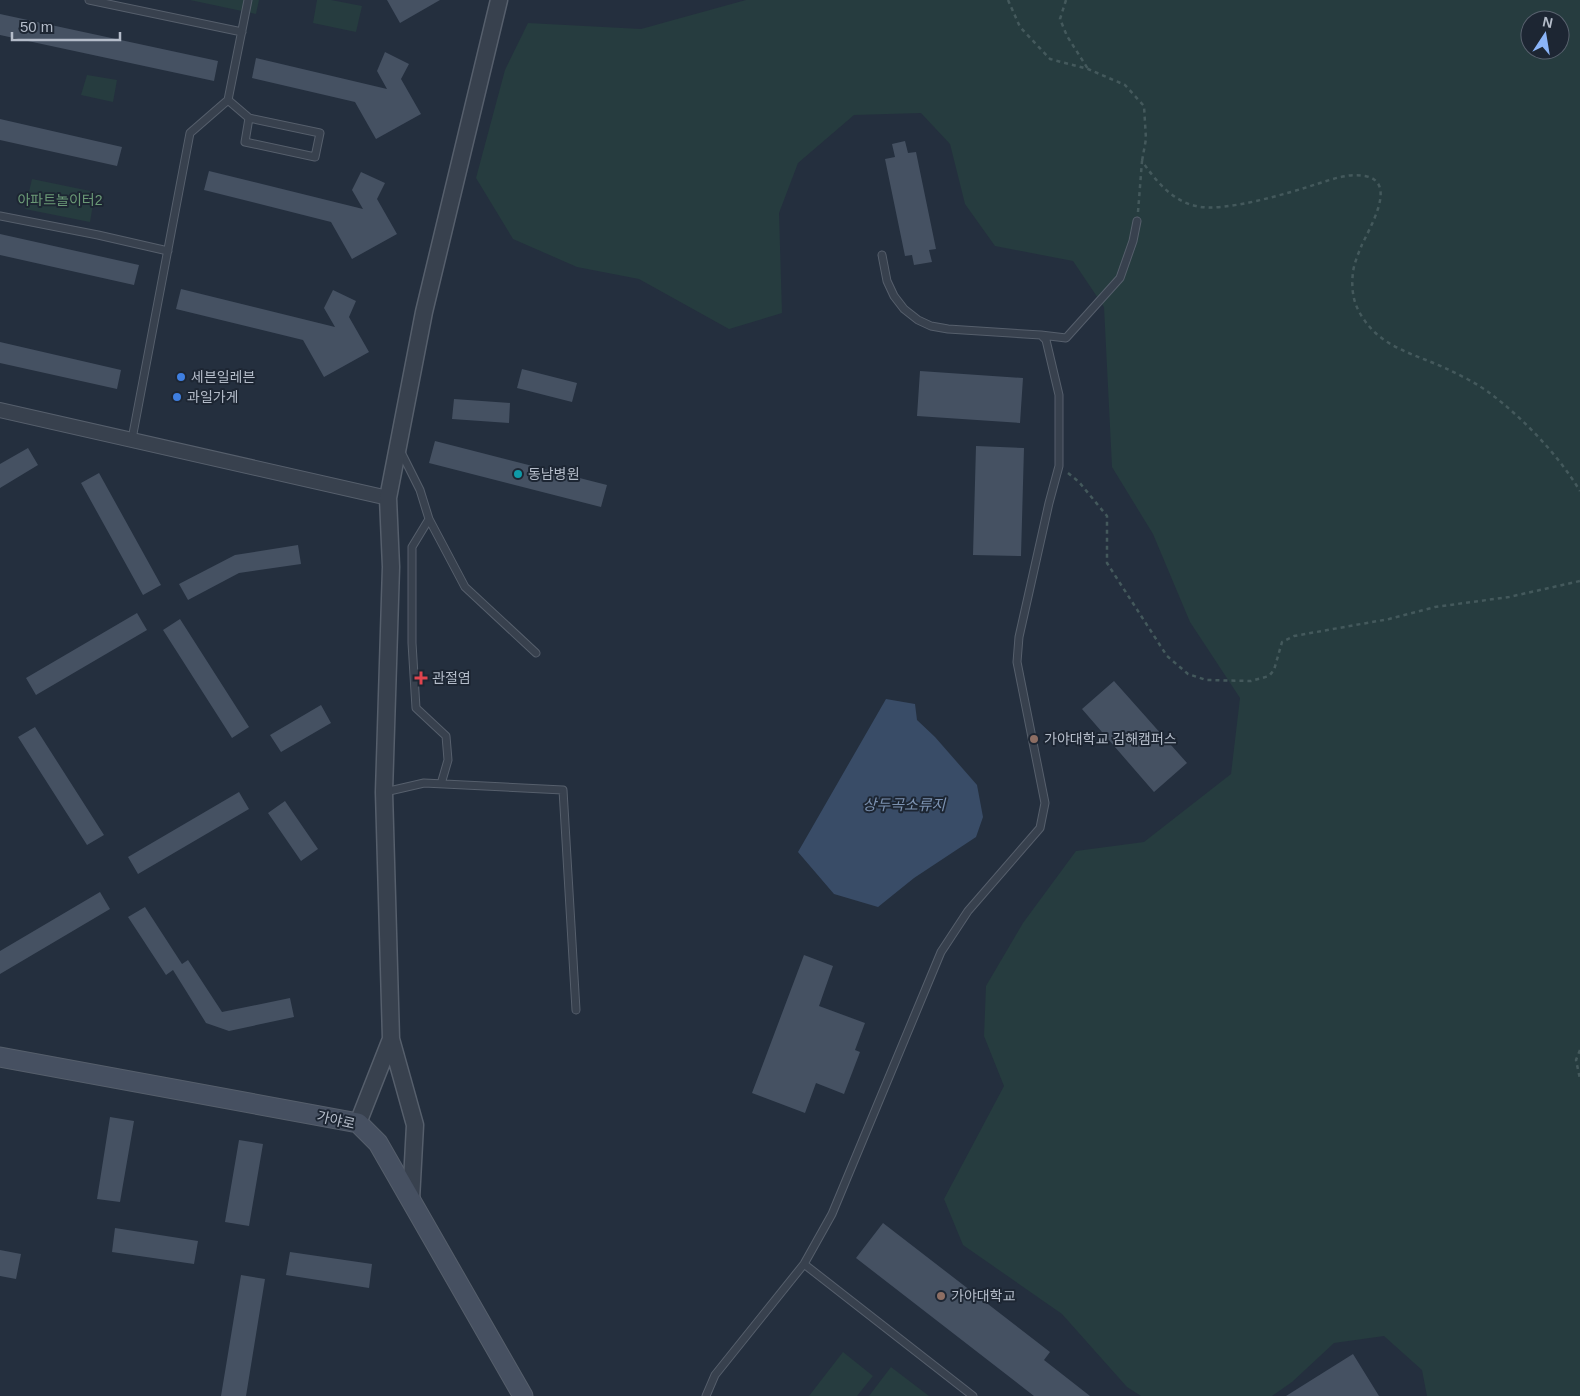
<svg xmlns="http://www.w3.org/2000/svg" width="1580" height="1396" font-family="Arial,'Noto Sans KR',sans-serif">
	<rect width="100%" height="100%" fill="#242f3e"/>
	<path fill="#263c3f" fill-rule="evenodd" d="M190,0H259L256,14Z
		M317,0H331L362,6L356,32L313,23Z
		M746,0H1580V1396H1427L1422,1370L1384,1336L1334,1343L1292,1382L1272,1396H1141L1127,1387L1062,1314L963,1245L944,1199L1004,1086L984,1036L986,986L1023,923L1076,851L1144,842L1231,774L1240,698L1190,622L1153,534L1112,467L1104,307L1073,261L995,246L965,204L950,144L921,113L854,115L798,163L779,213L782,313L729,329L639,279L577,267L513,239L476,178L505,70L528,23L641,29ZM1530,20H1560V50H1530Z
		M87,75L117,80L113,102L81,95Z
		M32,179L95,192L90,222L25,209Z
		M843,1352L873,1376L857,1396H809Z
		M891,1367L929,1396H869Z"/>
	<path fill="#394c67" d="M886,699L915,704L917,720L935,737L977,785L983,817L976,837L914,878L878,907L834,894L798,852Z"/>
	<path fill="#455162" d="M387,0H440L400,23Z
		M0,14L218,61L214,81L0,35Z
		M385,52L409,64L401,79L421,114L376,139L355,102L252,78L256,58L387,89L377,71Z
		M0,119L122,147L117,166L0,140Z
		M905,141L908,153L916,152L936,249L929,250L932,262L914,265L912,255L905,256L885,159L895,157L892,144Z
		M209,171L363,209L352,190L361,172L385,183L377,199L397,234L352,259L331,222L204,190Z
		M0,234L139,265L134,285L0,255Z
		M181,289L335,327L324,308L333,290L356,301L349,317L369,352L324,377L303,340L176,309Z
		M0,342L121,370L117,389L0,363Z
		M522,369L577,383L572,402L517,388Z
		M920,371L1023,378L1020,423L917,416Z
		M454,399L510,403L509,423L452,419Z
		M435,441L607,485L601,507L429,463Z
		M976,446L1024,448L1021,556L973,555Z
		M28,448L38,465L0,488V464Z
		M99,473L161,585L143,595L81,483Z
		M298,545L301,564L239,573L188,600L179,584L235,555Z
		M137,613L147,630L36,695L26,678Z
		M180,619L249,727L232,738L163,630Z
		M1114,681L1187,763L1154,792L1082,709Z
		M321,705L331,723L281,752L270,735Z
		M35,727L104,835L87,845L18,737Z
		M239,792L249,809L138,874L128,857Z
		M285,801L318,849L301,861L268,813Z
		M100,892L110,909L0,974V951Z
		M145,907L182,964L188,960L222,1012L290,998L294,1017L229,1031L206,1023L173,970L166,975L128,917Z
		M804,955L833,966L819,1006L865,1023L855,1050L860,1052L844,1094L816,1083L805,1113L752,1093Z
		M110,1117L134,1121L120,1202L97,1199Z
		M239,1140L263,1144L249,1226L225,1222Z
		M883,1223L1050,1352L1044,1360L1090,1396H1034L856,1258Z
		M115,1228L198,1241L194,1264L112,1252Z
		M0,1250L21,1254L16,1279L0,1276Z
		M290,1252L372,1264L369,1288L286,1275Z
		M241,1275L265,1279L246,1396H221Z
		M1353,1354L1379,1396H1286Z"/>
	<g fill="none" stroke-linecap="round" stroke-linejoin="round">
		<defs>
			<path id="service" d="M89,0L242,32
				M228,100L249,118L320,133L315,157L245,142L249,118
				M0,216L98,235L168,251
				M1041,335L1066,338L1120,278L1133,241L1137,221
				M132,439L190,133L228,100L248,0
				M400,450L420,490L429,519L412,547V643L416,708L446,736L448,760L441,784
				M429,519L465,587L536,653
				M385,792L424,783L563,790L576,1010
				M804,1264L973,1396
				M706,1396L715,1375L804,1264L832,1214L941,952L968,911L1040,828L1045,803L1017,662L1019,637L1049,503L1059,466V395L1046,340L1041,335L948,329L931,326L918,320L904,309L894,296L887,281L882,255"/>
			<path id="minor" d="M0,410L388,498"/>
			<path id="tertiary" d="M391,1039L415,1125L411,1200
				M358,1123L391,1039L384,792L391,567L388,498L424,312L499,0"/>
			<path id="secondary" d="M0,1057L358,1123L378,1143L523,1396"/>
		</defs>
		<use href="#service" stroke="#565f6c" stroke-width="9"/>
		<use href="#minor" stroke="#565f6c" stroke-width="16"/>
		<use href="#tertiary" stroke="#565f6c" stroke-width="19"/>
		<use href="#secondary" stroke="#565f6c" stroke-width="21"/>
		<path stroke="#44595c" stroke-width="2.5" stroke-dasharray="4 4" stroke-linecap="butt" d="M1008,0L1020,27L1050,59L1088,69L1125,85L1144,106L1146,139L1142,161
			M1066,0L1060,19L1067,36L1088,69
			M1138,212L1142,161C1155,180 1172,201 1196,206C1223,213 1289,193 1317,184C1333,179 1348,173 1365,176C1399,182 1368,230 1361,247C1358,254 1354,264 1353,272C1351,289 1353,304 1363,318C1382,348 1415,354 1445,368C1460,375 1478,384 1491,394C1524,419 1559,456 1580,491
			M1068,473L1079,482L1107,516V563L1167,656L1188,674L1206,680L1251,681L1269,676L1274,670L1282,642L1294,636L1389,619L1435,607L1509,597L1580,581
			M1580,1050L1576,1060L1580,1079"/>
		<use href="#service" stroke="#38414e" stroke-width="7"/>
		<use href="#minor" stroke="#38414e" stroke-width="14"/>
		<use href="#tertiary" stroke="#38414e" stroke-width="16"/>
		<use href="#secondary" stroke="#465061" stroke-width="19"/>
	</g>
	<g fill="#3f7fe0" stroke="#1d2633" stroke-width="2">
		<circle cx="181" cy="377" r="5"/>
		<circle cx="177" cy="397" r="5"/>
	</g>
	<circle fill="#0f9aa8" stroke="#1d2633" stroke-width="2" cx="518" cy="474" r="5"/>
	<path fill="#e0444e" stroke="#1d2633" stroke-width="2" d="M418.5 670.5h5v5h5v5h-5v5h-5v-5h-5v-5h5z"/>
	<g fill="#8d6e63" stroke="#1d2633" stroke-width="2">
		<circle cx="1034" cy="739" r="5"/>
		<circle cx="941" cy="1296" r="5"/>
	</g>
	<g text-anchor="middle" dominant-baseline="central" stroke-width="4" stroke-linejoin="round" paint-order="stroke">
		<g font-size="14" fill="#6b9a76" stroke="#1d2633">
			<text x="60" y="200">아파트놀이터2</text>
		</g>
		<g font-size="14" fill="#b4bcc9" stroke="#1d2633" text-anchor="start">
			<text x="191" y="377">세븐일레븐</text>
			<text x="187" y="397">과일가게</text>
			<text x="528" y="474">동남병원</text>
			<text x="432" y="678">관절염</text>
			<text x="1044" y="739">가야대학교 김해캠퍼스</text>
			<text x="951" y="1296">가야대학교</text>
		</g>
		<g font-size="14" fill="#b4bcc9" stroke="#1d2633">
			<text transform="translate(336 1120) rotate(13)">가야로</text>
		</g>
		<g font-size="15" font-style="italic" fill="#7c92b1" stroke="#1d2633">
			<text x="904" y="804">상두곡소류지</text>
		</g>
	</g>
	<g transform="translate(1545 35) rotate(12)"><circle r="24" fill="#1d2633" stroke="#59626f"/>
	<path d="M0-4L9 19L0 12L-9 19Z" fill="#8ab4f8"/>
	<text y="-8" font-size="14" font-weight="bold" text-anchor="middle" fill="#b4bcc9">N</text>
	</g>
	<path d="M12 32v8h108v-8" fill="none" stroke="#b4bcc9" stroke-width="2.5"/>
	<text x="20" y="32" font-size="15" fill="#b4bcc9" stroke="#1d2633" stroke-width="4" paint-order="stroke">50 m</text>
</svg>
